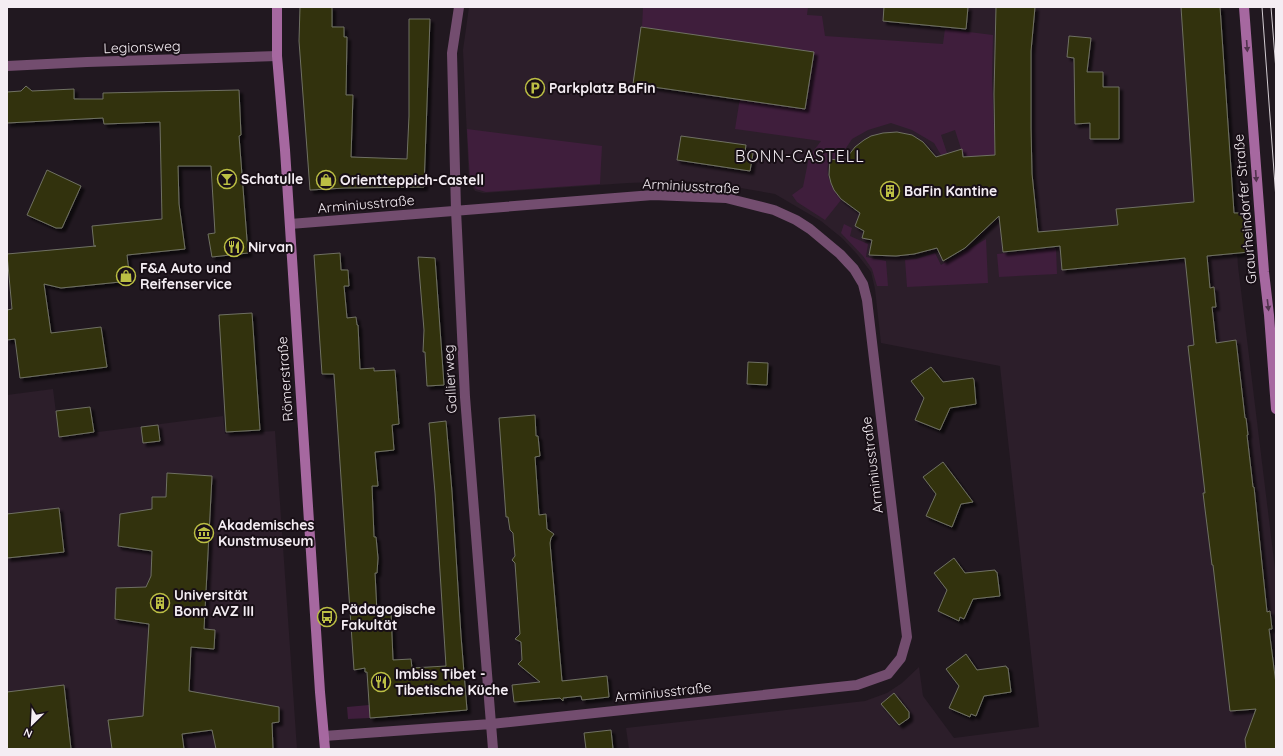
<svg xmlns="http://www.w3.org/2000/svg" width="1283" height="756" font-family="Quicksand,sans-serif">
	<defs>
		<filter id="shadow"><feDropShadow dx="3.5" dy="3.5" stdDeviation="1" flood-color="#0009"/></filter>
	</defs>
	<rect width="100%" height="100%" fill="#211820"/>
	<path fill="#2c1e2a" d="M469,7H1221L1238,266L1276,577V749H629L626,728L865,701L887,693L902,683L919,667L923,696L954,738L1039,727L1000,366L881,343L875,289L871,272L857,254L842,238L821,221L775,194L718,184L683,181L628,183L483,193L475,191L469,181L463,50Z
		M53,389L59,437L223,416L225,434L275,431L297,749H7V395Z"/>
	<path fill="#3f1e3c" d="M643,7H808L807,15L822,16L825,36L943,44L945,29L993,35L992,80L995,157L964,158L955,130L941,135L947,153L941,155L934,143L912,130L891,123L868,130L852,139L844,151L840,161L829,160C824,175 832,188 841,200L825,220L797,202L792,195L803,187L809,157L821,141L735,129L740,98L806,107L813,52L642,29Z
		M467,129L602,146L600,184L486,192L476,189L470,181Z
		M844,224L852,228L850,236L868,244L866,257L886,261L888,286H877L872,269L863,256L841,233Z
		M986,239L988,283L907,287L905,260L916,259L935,253L941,265Z
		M1056,248L1057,274L999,277L997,254Z
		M369,705L370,718L348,719L347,707Z"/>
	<path fill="#32330a" stroke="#6f7063" filter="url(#shadow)" d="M300,7H332V27H344V37H347L346,95H353L351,157L407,159L409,116V19H430L424,187L345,188L310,190L299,41Z
		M884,7H968L966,29L883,21Z
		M996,7H1035L1031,51V128L1032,174L1038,232L1118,225L1116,209L1194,202L1181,7H1220L1234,213H1245L1249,252L1207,256L1210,288L1214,287L1216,307H1212L1216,343L1236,340L1245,418H1246L1248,435H1247L1253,487H1254L1267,612L1270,611L1272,629H1269L1276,684V749H1246L1245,739L1256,709L1230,711L1213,565H1212L1203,493H1205L1188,346L1194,345L1185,258L1062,270L1060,246L1003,252L999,216L965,248L943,261L937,248L914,254L896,256L869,255L872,240L862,238L864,231L855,226L860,213L841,199L834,190L831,183L829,175L830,159L844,161L855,147L864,140L871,136L883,133L897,132L912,135L923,142L936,157L962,149L963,157L995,155L994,94Z
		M641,27L814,52L805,109L633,84Z
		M1069,36L1091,38L1087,72H1103V87H1119V139H1090V123L1075,124L1074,58L1067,57Z
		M26,86L32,91L74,89V99H103V93L239,90L241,135L239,136L248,253L212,257L208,234L215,233L211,166H178L179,204L185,249L127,255L130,281L61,288L44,284L51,333L101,327L107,367L20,378L15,339L7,340V310L12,309L7,254L96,246H94L92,226L162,219L160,122L104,124L103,118L7,123V92L21,91Z
		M681,136L746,145L745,152L753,153L750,171L677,160Z
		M47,170L81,186L62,228H56L27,215Z
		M340,253L341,270H348L349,286H344L347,318L356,317L357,325H358L360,369L374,368V371L395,370L399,424L392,425L394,450L375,452L378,486H372L374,537H376L378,558L377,573H375L377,613L391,612L393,660L411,659L412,668L446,666L435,493L429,423L446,421L452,492L461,636L467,710L370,718L367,672H365V668L354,670L334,374H322L314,255Z
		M418,257L435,258L444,385L427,386L425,352H423L424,330Z
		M252,313L260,430L226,432L219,315Z
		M748,362L768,363L767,385L747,384Z
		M931,367L943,382L973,378L974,380L976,404L950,408L940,430L915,420L924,398L911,381Z
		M90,407L94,432L59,437L56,411Z
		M535,415L536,436H538L540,456L535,457L539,515L546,514L547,529L554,534L551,538L550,543L562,681L607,676L609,697L582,700L581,696L563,698V701L560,698L514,702L512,685L540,682L518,664L522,660L521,642L515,639L520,634L515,563L512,560L515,556L514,545L513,533L510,530L508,517H506L499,418Z
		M158,425L160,441L143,443L141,427Z
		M943,462L973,502L961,504L952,527L926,516L936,494L923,477Z
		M167,473L212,476L204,629L215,630L214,649L191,647L189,691L279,707V722L272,723L273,749H216L212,730L182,734L184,749H112L108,720L143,716L149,624L115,619L116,588L146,587L151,576L152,551L118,546L120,514L152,509V497H166Z
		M59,508L64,552L7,558V514Z
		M954,558L965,573L995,570L996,572H997L1000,596L973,599L964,619L960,617L959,621L938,611L947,590L934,573Z
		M966,654L977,670L1006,666L1007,668H1008L1011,692L984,696L976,716L971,714L970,717L949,708L959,686L946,669Z
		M64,685L71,749H7V692Z
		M894,693L909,712V718L899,725L881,704Z
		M611,730L613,749H586L584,733Z"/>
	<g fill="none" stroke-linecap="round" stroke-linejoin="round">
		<path stroke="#734d6f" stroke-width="10" d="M459,7L452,53L456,210L465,397L493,749
			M7,66L87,62L277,56
			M290,224L653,195L726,198L774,210L796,220L810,229L840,254L854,269L863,284L867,300L907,637L901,658L888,674L857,685L491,724L324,736"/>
		<path stroke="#a668a0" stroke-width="10" d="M277,7V56L285,150L320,692L325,749
			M1244,7L1264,272L1269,315L1276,409"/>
		<path stroke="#d4cdd3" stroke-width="1" d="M1262,7L1276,199
			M1271,7L1276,70"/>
	</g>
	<defs><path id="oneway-solid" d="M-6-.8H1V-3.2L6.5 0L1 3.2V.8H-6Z"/></defs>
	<g fill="#51334d">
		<use href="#oneway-solid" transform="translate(1247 46) rotate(86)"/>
		<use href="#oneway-solid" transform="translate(1256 176) rotate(86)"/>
		<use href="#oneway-solid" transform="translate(1268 305) rotate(83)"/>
	</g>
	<defs>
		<symbol id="parking-ring" viewBox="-11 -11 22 22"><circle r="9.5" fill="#180f16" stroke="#bcbf44" stroke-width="1.5"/><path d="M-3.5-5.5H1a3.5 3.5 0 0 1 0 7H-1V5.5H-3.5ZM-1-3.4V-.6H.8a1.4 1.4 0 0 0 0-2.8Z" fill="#bcbf44"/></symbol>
		<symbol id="bar-ring" viewBox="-11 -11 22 22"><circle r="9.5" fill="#180f16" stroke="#bcbf44" stroke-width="1.5"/><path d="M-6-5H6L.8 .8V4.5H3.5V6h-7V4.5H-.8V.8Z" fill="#bcbf44"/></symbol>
		<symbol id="shop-ring" viewBox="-11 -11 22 22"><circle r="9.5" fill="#180f16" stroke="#bcbf44" stroke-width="1.5"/><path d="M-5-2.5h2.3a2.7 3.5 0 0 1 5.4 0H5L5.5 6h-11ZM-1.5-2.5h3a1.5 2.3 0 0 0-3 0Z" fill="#bcbf44"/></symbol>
		<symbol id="building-ring" viewBox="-11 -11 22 22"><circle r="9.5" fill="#180f16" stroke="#bcbf44" stroke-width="1.5"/><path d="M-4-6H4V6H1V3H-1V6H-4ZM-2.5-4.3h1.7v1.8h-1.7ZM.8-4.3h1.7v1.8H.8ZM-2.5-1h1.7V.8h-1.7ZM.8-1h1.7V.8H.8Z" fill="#bcbf44"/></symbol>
		<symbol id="restaurant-ring" viewBox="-11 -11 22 22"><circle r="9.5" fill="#180f16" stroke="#bcbf44" stroke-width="1.5"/><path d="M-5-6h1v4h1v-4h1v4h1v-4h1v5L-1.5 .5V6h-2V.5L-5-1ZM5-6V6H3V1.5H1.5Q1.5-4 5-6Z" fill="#bcbf44"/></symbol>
		<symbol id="museum-ring" viewBox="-11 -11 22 22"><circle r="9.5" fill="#180f16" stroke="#bcbf44" stroke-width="1.5"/><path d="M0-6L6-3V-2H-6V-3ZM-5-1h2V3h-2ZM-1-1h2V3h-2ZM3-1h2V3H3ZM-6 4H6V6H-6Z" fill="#bcbf44"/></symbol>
		<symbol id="bus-ring" viewBox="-11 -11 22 22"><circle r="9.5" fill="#180f16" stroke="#bcbf44" stroke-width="1.5"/><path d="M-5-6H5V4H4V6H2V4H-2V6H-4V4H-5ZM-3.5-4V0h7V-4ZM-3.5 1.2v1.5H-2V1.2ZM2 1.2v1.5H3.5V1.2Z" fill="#bcbf44"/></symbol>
	</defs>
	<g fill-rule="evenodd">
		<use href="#parking-ring" x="524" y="77" width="22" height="22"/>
		<use href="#bar-ring" x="216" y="168" width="22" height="22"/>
		<use href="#shop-ring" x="315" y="169" width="22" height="22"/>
		<use href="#building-ring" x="879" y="180" width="22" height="22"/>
		<use href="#restaurant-ring" x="223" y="236" width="22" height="22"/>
		<use href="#shop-ring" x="115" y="265" width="22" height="22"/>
		<use href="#museum-ring" x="193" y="522" width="22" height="22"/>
		<use href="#building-ring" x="149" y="592" width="22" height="22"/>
		<use href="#bus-ring" x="316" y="606" width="22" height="22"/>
		<use href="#restaurant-ring" x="370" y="671" width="22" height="22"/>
	</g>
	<g text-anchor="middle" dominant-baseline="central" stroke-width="4" stroke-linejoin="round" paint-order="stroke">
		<g font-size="14" fill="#f4edf3" stroke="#180f16">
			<text transform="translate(142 47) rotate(-2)">Legionsweg</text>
			<text transform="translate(691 186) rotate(3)">Arminiusstraße</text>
			<text transform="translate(366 204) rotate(-5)">Arminiusstraße</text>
			<text transform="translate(1245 209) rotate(-95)">Graurheindorfer Straße</text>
			<text transform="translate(285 379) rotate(-94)">Römerstraße</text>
			<text transform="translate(450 379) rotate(-93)">Gallierweg</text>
			<text transform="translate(872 465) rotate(-97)">Arminiusstraße</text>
			<text transform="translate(663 692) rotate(-6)">Arminiusstraße</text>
		</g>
		<g font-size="14" font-weight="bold" fill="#f4edf3" stroke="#180f16" text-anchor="start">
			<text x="549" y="88">Parkplatz BaFin</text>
			<text x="241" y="179">Schatulle</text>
			<text x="340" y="180">Orientteppich-Castell</text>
			<text x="904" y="191">BaFin Kantine</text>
			<text x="248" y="247">Nirvan</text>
			<text x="140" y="268">F&amp;A Auto und<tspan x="140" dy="16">Reifenservice</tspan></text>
			<text x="218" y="525">Akademisches<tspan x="218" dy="16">Kunstmuseum</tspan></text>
			<text x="174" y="595">Universität<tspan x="174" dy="16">Bonn AVZ III</tspan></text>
			<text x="341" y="609">Pädagogische<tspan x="341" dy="16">Fakultät</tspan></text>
			<text x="395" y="674">Imbiss Tibet -<tspan x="395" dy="16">Tibetische Küche</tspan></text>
		</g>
		<g font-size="16" letter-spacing="1" fill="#f4edf3" stroke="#180f16">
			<text x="800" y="156">BONN-CASTELL</text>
		</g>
	</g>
	<rect width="1283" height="756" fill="none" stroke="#f4edf3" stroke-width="16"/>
	<g transform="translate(32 724) rotate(204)" stroke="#180f16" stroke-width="3" paint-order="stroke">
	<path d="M0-3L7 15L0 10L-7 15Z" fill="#f4edf3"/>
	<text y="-6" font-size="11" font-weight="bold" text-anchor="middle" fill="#f4edf3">N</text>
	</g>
</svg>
